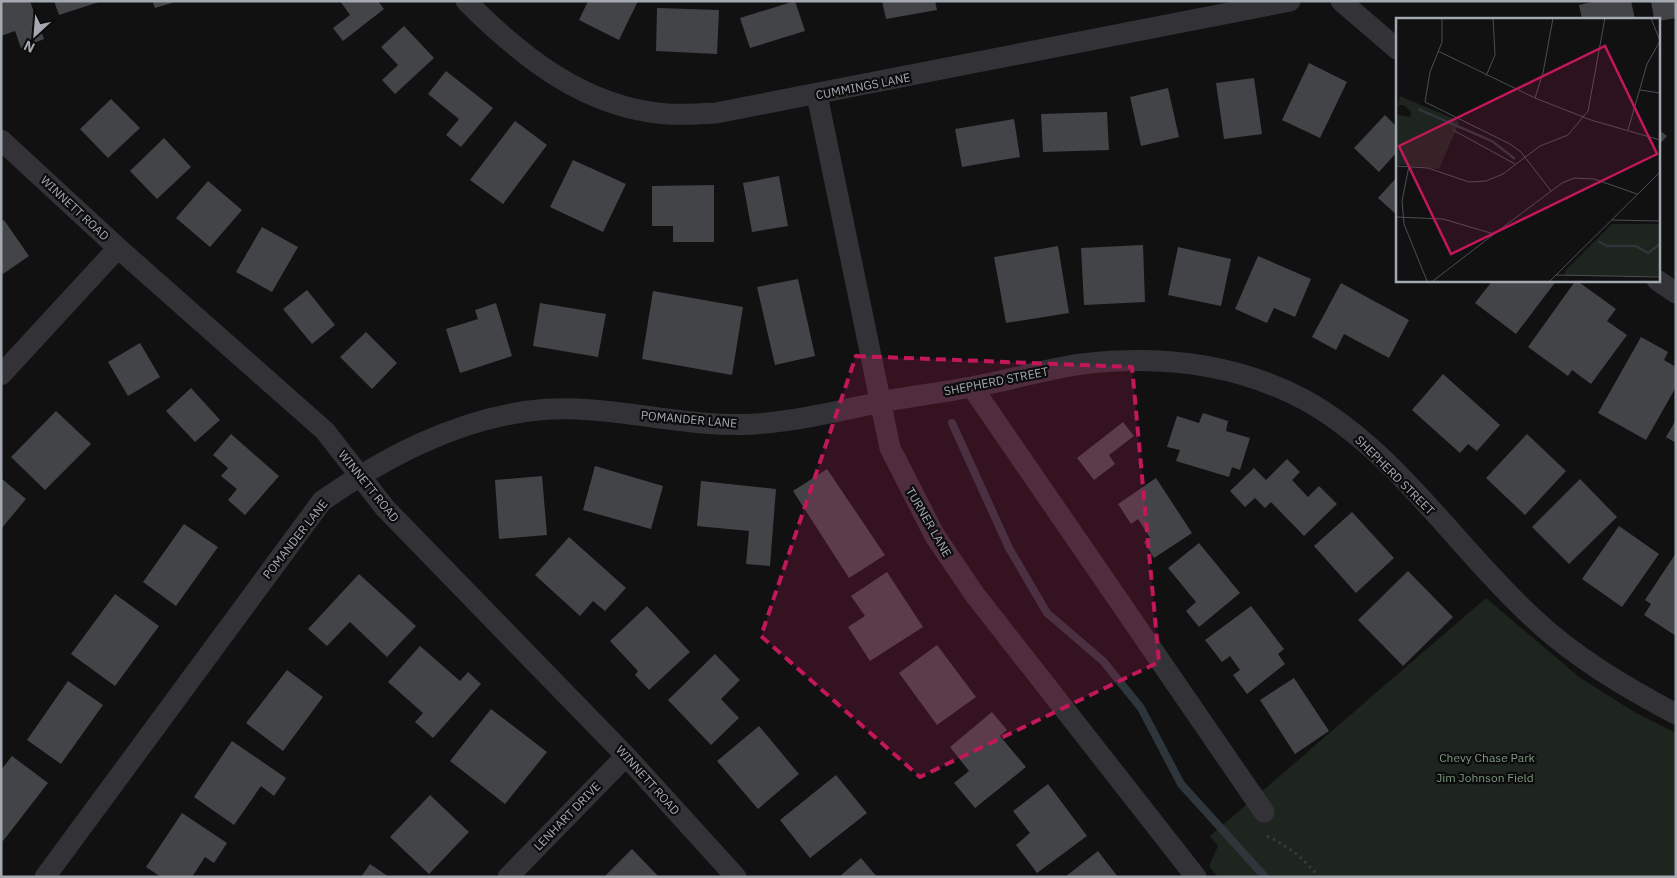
<svg xmlns="http://www.w3.org/2000/svg" width="1677" height="878" font-family="'IBM Plex Sans',sans-serif">
	<rect width="100%" height="100%" fill="#111112"/>
	<path fill="#1e241e" d="M1486,598L1579,677L1636,713L1676,733V877H1218L1209,866L1218,846L1210,836Z"/>
	<g fill="none" stroke-linecap="round" stroke-linejoin="round">
		<path stroke="#2e363b" stroke-width="8" d="M952,423L1009,548L1047,613L1103,661L1141,708L1181,784L1265,877"/>
	</g>
	<path fill="#434447" d="M1,1H30L44,39L21,48L15,31L1,36Z
		M54,1H99V2L59,15Z
		M152,1H175V2L155,8Z
		M340,1H378L384,9L343,41L333,28L350,15Z
		M588,1H638L619,40L579,20Z
		M795,1L805,31L750,48L740,18Z
		M882,1H935L937,10L886,19Z
		M1597,1H1631L1635,19H1582L1579,5Z
		M1651,1H1676V18L1658,21V19H1654Z
		M657,8L719,10L717,54L656,51Z
		M404,26L434,58L395,94L382,80L398,65L381,47Z
		M1309,63L1347,82L1320,138L1282,120Z
		M446,71L493,108L461,147L446,135L459,119L428,94Z
		M1254,78L1262,134L1224,139L1216,83Z
		M1168,88L1179,137L1141,146L1130,97Z
		M111,99L140,128L108,158L80,129Z
		M1107,112L1109,150L1043,152L1041,114Z
		M1385,115L1397,127V152L1379,172L1354,148Z
		M1014,119L1020,157L962,167L955,129Z
		M515,121L547,145L503,204L470,180Z
		M1658,129L1667,136L1658,146Z
		M164,138L191,167L157,199L130,171Z
		M573,160L626,184L603,232L550,207Z
		M779,176L788,226L752,232L743,183Z
		M1397,177V215L1378,198Z
		M208,181L242,210L210,247L176,218Z
		M714,185V242H673V226H652V186Z
		M4,220L29,256L3,274L1,271V222Z
		M262,227L298,247L272,292L236,272Z
		M1143,245L1145,302L1084,305L1081,248Z
		M1058,246L1069,313L1006,323L994,257Z
		M1178,247L1231,259L1221,306L1168,295Z
		M1258,256L1311,279L1295,317L1274,308L1267,323L1235,309Z
		M798,279L815,356L775,365L757,287Z
		M1493,280H1557L1516,334L1475,303Z
		M1576,280L1616,309L1607,321L1627,335L1591,384L1572,370L1568,376L1528,347Z
		M1341,283L1409,320L1389,358L1344,334L1336,350L1312,337Z
		M307,290L335,325L312,344L283,309Z
		M653,291L743,307L732,375L642,359Z
		M496,303L512,356L460,373L446,329L478,319L475,310Z
		M540,303L606,314L598,357L533,346Z
		M366,332L397,363L372,389L340,357Z
		M1641,337L1668,352L1664,360L1676,367V387L1646,440L1598,413Z
		M140,343L160,377L128,396L108,362Z
		M1443,374L1500,425L1477,451L1468,444L1460,453L1412,410Z
		M191,388L220,420L195,442L166,411Z
		M56,411L91,444L45,490L11,457Z
		M1203,413L1228,421L1226,431L1250,438L1240,470L1232,467L1229,477L1176,461L1180,450L1167,447L1177,416L1199,423Z
		M1676,420V443L1666,437Z
		M1123,422L1134,436L1109,455L1115,464L1094,480L1077,458Z
		M231,434L279,476L245,515L228,500L237,489L221,476L228,468L213,455Z
		M1527,434L1566,471L1525,515L1486,478Z
		M1287,459L1300,472L1292,480L1308,497L1319,486L1337,504L1304,536L1271,502L1265,508L1255,498L1245,507L1230,491L1254,468L1266,480Z
		M595,466L663,486L651,529L583,510Z
		M827,469L885,555L849,578L793,491Z
		M542,476L547,535L499,539L495,480Z
		M1,478L26,499L1,529Z
		M1156,478L1192,533L1154,558L1144,542L1150,538L1138,519L1131,524L1118,504Z
		M1580,479L1617,517L1569,564L1532,527Z
		M701,481L776,489L770,566L746,564L749,531L697,526Z
		M1352,512L1394,558L1356,593L1314,546Z
		M184,524L218,547L176,606L143,582Z
		M1619,526L1659,554L1622,607L1582,579Z
		M569,537L626,588L605,611L593,601L580,616L535,575Z
		M1199,543L1240,593L1199,627L1186,611L1196,602L1168,568Z
		M1676,553V636L1644,615L1651,604L1645,600Z
		M1408,571L1453,617L1403,666L1358,620Z
		M887,572L923,627L870,661L848,627L865,616L851,596Z
		M359,574L416,626L387,657L350,622L327,646L308,629Z
		M115,594L159,626L115,686L71,654Z
		M647,606L690,652L649,690L635,675L638,671L610,641Z
		M1251,606L1284,649L1278,654L1285,664L1247,694L1233,675L1240,670L1230,656L1222,662L1205,640Z
		M937,645L976,697L937,725L899,673Z
		M420,646L460,681L468,672L481,684L433,738L415,722L423,713L388,682Z
		M715,654L740,680L721,699L739,718L711,745L668,700Z
		M287,670L323,697L283,751L246,723Z
		M1294,678L1329,731L1295,754L1260,700Z
		M68,681L103,705L61,764L27,740Z
		M491,709L547,752L505,804L450,761Z
		M992,712L1007,730L1000,736L1026,767L975,808L954,783L969,771L950,747Z
		M759,726L799,774L758,809L717,761Z
		M232,741L286,778L274,796L261,786L234,825L194,797Z
		M12,756L48,783L3,841L1,839V770Z
		M836,775L867,813L810,858L780,820Z
		M1048,784L1087,836L1037,873L1016,845L1030,833L1013,811Z
		M430,795L469,832L429,874L390,837Z
		M182,813L227,843L214,863L205,857L192,877H161L146,867Z
		M632,849L659,877H604Z
		M1098,851L1118,877H1065Z
		M861,858L877,877H839Z
		M370,864L389,877H361Z"/>
	<g fill="none" stroke-linecap="round" stroke-linejoin="round">
		<path stroke="#393a3e" stroke-width="3" stroke-dasharray="2.5 4" stroke-linecap="butt" d="M1267,836C1291,848 1302,857 1319,877"/>
		<path stroke="#333337" stroke-width="21" d="M466,1C522,57 585,108 667,114C683,115 700,114 716,113L1290,1
			M1341,1L1397,49
			M817,95L890,448L935,536L975,595L1196,877
			M1,140L118,248L325,431L385,508L626,756L736,877
			M1657,280L1676,293
			M1,375L118,248
			M972,387L1264,812
			M45,877L322,501C384,458 453,421 529,411C605,401 679,429 755,424C798,421 839,411 881,402C911,396 941,393 971,387C1008,381 1045,369 1082,364C1158,355 1234,363 1303,399C1394,448 1456,547 1532,617C1574,657 1625,687 1676,714
			M508,877L626,756"/>
	</g>
	<path fill="#c2185b" fill-opacity="0.2" stroke="#c2185b" stroke-width="4" stroke-dasharray="10 6" stroke-linejoin="round" d="M856,356L1132,367L1159,662L920,777L761,636Z"/>
	<g text-anchor="middle" dominant-baseline="central" stroke-width="4.5" stroke-linejoin="round" paint-order="stroke">
		<g font-size="12" fill="#a4a9b1" stroke="#0c0c0d">
			<text transform="translate(863 86) rotate(-11)">CUMMINGS LANE</text>
			<text transform="translate(75 208) rotate(43)">WINNETT ROAD</text>
			<text transform="translate(996 381) rotate(-11)">SHEPHERD STREET</text>
			<text transform="translate(689 419) rotate(5)">POMANDER LANE</text>
			<text transform="translate(1395 475) rotate(45)">SHEPHERD STREET</text>
			<text transform="translate(369 486) rotate(51)">WINNETT ROAD</text>
			<text transform="translate(929 522) rotate(60)">TURNER LANE</text>
			<text transform="translate(295 539) rotate(-52)">POMANDER LANE</text>
			<text transform="translate(648 780) rotate(48)">WINNETT ROAD</text>
			<text transform="translate(567 816) rotate(-46)">LENHART DRIVE</text>
		</g>
		<g font-size="12" fill="#7d9a7e" stroke="#0c0c0d">
			<text x="1487" y="757">Chevy Chase Park</text>
			<text x="1485" y="777">Jim Johnson Field</text>
		</g>
	</g>
	<g transform="translate(1396 18)">
		<rect width="264" height="264" fill="#111112"/>
		<path d="M4,78L61,102L63,105L43,151L0,146L1,97L14,99L15,94L8,87H2ZM216,206H264V258H170L168,254Z" fill="#1e241e"/>
		<path fill="none" stroke="#2e363b" stroke-width="2.5" d="M22,91L96,123L119,141M202,223L211,228H240L252,235L264,226"/>
		<path fill="none" stroke="#4c4e52" stroke-width="1" d="M46,0V24L34,54L29,84L114,126L125,134L155,173M255,0L264,23M42,33L139,80L195,102L264,122M90,58L99,37L97,0M244,72L264,75M139,80L147,55L157,0M57,112L119,146M232,112L251,46L264,23M0,148L32,150L73,164L90,163L107,156L144,128L172,117L192,93L209,0M13,148L6,183L8,206L31,263M0,199L47,201L98,216L166,165L178,160L198,161L241,176M216,202L264,203M160,257L264,259M37,263L98,216M154,263L264,154"/>
		<path fill="#c2185b" fill-opacity="0.15" stroke="#c2185b" stroke-width="2.5" d="M209,28L261,136L55,236L3,128Z"/>
		<rect width="264" height="264" fill="none" stroke="#a4a9b1" stroke-width="2.5"/>
	</g>
	<rect width="1677" height="878" fill="none" stroke="#a4a9b1" stroke-width="5"/>
	<g transform="translate(35 35) rotate(206)" stroke="#0c0c0d" stroke-width="4" paint-order="stroke">
	<path d="M0-4L9 19L0 12L-9 19Z" fill="#a4a9b1"/>
	<text y="-8" font-size="14" font-weight="bold" text-anchor="middle" fill="#a4a9b1">N</text>
	</g>
</svg>
